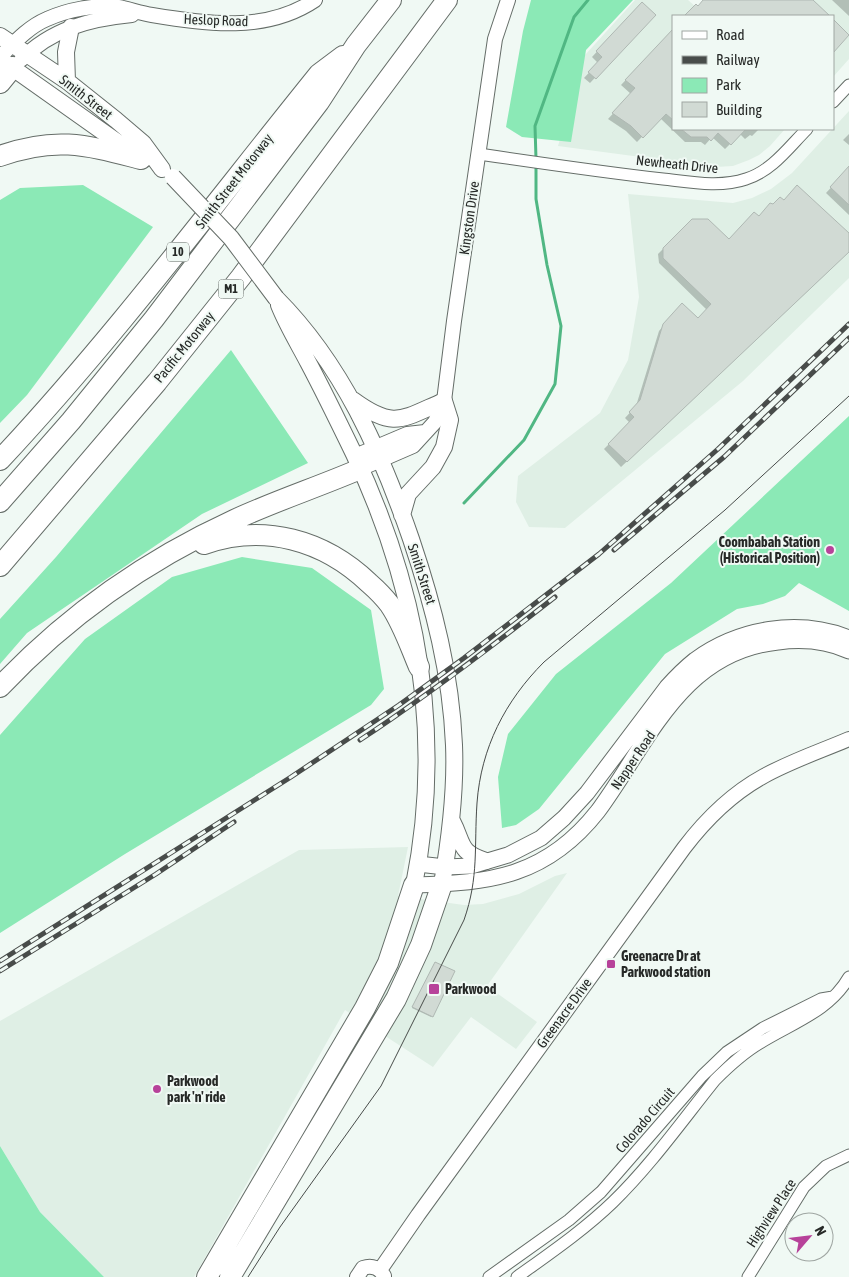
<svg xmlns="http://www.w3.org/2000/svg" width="849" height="1277" font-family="'Asap Condensed',sans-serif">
	<rect width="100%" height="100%" fill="#f0f9f4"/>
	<path fill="#dfefe5" d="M635,0H688L706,16H673V129H785L770,146L759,155L749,160L733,166L716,167L558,146L585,55Z
		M771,0H849V59L833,77V16H755Z
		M849,111V278L743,381L565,528L529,527L516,502L518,476L600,413L628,360L639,297L628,194L733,203L752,198L771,189L792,173Z
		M408,847L398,896L464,905L483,904L519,894L555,876L567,873L487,986L537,1022L516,1049L471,1017L433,1067L345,1010L194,1277H104L40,1212L0,1146V1021L299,850Z"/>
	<path fill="#8be9b6" d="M531,0H633L586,50L571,142L522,137L506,127L523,31Z
		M83,185L153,227L27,395L0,423V200L20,188Z
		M231,350L308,463L202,514L27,633L0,664V619L56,557Z
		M849,416V611L799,583L785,596L763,604L737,609L665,654L539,809L516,825L502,828L498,777L508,734L556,674L671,583Z
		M242,557L312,568L371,610L384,689L371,705L125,854L0,933V735L85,639L172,577Z
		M0,1146L40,1212L104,1277H0Z"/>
	<path fill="#0003" d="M705,0H811L828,16H686L696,6L698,7Z
		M832,0H849V16Z
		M642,3L655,15L590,83L584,78L598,63L592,57Z
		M673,30V129H759L752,136L750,135L745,139L740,134L725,149L712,137L705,145L701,142H685L660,118L637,142L626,131L608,119L631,94L621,85Z
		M849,134V145L843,140Z
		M849,168V215L826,193Z
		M759,217L849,235V250L831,269L621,467L604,449L630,423L625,418L636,406L659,331L677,310L698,319L707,310L659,263L658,254L692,220L729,240Z
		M434,964L432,1016L431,1017L412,1008Z"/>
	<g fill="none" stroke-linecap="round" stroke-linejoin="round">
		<path stroke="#50b783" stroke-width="3" d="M536,159L535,126L574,17L588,0
			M464,503L524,440L555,384L561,326L547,265L536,199V165"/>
	</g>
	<path fill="#d1dad4" stroke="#afb8b3" d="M703,0H813L830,16H684L696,4L698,6Z
		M642,2L656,15L596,79L588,72L602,57L596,51Z
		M833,19L849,35L833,53Z
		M673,29V120L666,114L643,138L631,126L612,113L635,88L625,80Z
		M681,129H746L731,145L718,133L711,141L707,137H691Z
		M849,166V205L830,187Z
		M797,185L849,233V252L627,462L608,444L634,417L629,412L640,400L663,324L682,303L698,318L711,304L663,258V248L692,219H708L729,239L754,212L759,216L770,203L773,204L780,197L784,200Z
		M435,962L455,971L433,1017L412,1007Z"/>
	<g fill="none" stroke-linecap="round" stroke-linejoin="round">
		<defs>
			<path id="minor" d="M833,102L849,85
				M479,154C540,163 602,172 663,179C690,182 720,188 746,179C772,171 789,147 807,129
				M489,1277L569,1220L601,1192L702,1076L727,1052L763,1028L821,999L833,997
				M517,1277C549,1254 584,1230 613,1202C651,1165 682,1121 715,1080C729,1066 743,1053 760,1043C792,1023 830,1011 849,977
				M748,1277L804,1187L826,1166L849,1155"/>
			<path id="tertiary" d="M0,57C14,43 28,27 47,19C67,10 96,4 118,7C129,9 140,13 152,15C206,24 266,33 315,0
				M21,60C51,29 90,19 132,15
				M355,456L407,434L425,432
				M360,469L413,446L435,422L444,401L454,321L495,39L508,0
				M380,1270L418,1215L684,848C706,819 731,794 764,776C791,761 821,751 849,739
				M357,1277L363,1268C372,1265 380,1268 384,1276"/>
			<path id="secondary" d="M418,864L445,867L471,866L508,855L541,838L564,818L587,793L667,687C676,677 685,668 695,660C739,628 798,618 849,638
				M414,885C492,883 547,876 598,811C649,742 681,652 778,642C801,639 827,641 849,651"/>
			<path id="primary" d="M0,36L67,81L116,120L143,143L162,169
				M0,59L137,156
				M67,81L66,52L71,27
				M276,298C342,364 381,452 411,539C434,607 451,674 454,745C456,792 450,838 442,884
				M279,305C287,325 298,343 308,362C324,392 339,423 354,454C418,590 444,736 414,885
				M353,400C394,430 402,419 444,401L450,420L444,447L433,467L408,494L402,515
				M452,821C464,844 458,852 486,861"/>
			<path id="motorway" d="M0,83L13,67
				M0,156C56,136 86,145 141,159
				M0,460C114,338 214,204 319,74L343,56
				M0,502L71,421L154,319L319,102L356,45L391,0
				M204,544C264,523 324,540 369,583C377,590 384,597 390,605C403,624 410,646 419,667
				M0,566L157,382L241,277L447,0
				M0,687C66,617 147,560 234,520C275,501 318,487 360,469
				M207,1277L365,1008L388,963L414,885
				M230,1277L396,999L421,945L442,884"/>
		</defs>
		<use href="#minor" stroke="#656d68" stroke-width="13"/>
		<use href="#tertiary" stroke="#656d68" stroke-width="16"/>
		<use href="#secondary" stroke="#656d68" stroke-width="17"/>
		<use href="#primary" stroke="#656d68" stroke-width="18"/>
		<use href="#motorway" stroke="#656d68" stroke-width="22"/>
		<use href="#minor" stroke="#fff" stroke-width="11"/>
		<use href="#tertiary" stroke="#fff" stroke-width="14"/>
		<use href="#secondary" stroke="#fff" stroke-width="15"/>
		<use href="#primary" stroke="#fff" stroke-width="16"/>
		<use href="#motorway" stroke="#fff" stroke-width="20"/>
		<path stroke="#484c4a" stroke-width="1" d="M248,1277L280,1227L381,1086L464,920C479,877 474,847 477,803C481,748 505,701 544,662L725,510L849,396"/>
		<defs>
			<path id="rail" d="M614,550L724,457L849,338
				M360,740C427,696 491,647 555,597
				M0,961L291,777L399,705L464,658L599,554L718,449L849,324
				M0,971L156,874L234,822"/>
		</defs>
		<use href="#rail" stroke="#484c4a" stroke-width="5"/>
		<use href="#rail" stroke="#f0f9f4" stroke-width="3" stroke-dasharray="9" stroke-linecap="butt"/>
		<defs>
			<path id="primary-bridge" d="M173,177L231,238L276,298"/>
		</defs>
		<use href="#primary-bridge" stroke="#656d68" stroke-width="18" stroke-linecap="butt"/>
		<use href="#primary-bridge" stroke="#fff" stroke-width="16"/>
	</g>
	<g fill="#b7429a" stroke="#f0f9f4" stroke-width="2">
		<circle cx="830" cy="550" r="5"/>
		<rect x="606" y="959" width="10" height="10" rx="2.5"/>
		<rect x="428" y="983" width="12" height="12" rx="2.5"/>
		<circle cx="157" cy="1089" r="5"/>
	</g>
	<g text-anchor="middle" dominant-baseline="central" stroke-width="4" stroke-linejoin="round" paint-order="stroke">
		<g fill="#f0f9f4" stroke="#636764" stroke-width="1">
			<rect x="167" y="242.5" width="22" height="19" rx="4"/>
			<rect x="218.5" y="279.5" width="25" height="19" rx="4"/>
		</g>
		<g font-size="12" font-weight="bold" fill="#262927">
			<text x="178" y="252">10</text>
			<text x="231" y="289">M1</text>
		</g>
		<g font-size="14" fill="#262927" stroke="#f0f9f4">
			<text transform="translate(216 20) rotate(2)">Heslop Road</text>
			<text transform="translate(86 97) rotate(38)">Smith Street</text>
			<text transform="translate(677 164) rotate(6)">Newheath Drive</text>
			<text transform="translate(234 181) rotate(-52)">Smith Street Motorway</text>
			<text transform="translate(469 218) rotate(-82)">Kingston Drive</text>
			<text transform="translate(184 347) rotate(-51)">Pacific Motorway</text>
			<text transform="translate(422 574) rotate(72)">Smith Street</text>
			<text transform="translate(633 760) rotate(-56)">Napper Road</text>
			<text transform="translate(564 1013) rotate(-54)">Greenacre Drive</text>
			<text transform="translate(645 1120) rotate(-49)">Colorado Circuit</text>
			<text transform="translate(771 1213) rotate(-57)">Highview Place</text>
		</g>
		<g font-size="14" font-weight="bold" fill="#262927" stroke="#f0f9f4" text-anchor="start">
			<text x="820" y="542" text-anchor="end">Coombabah Station<tspan x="820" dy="16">(Historical Position)</tspan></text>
			<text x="621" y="956">Greenacre Dr at<tspan x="621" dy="16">Parkwood station</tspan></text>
			<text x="445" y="989">Parkwood</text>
			<text x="167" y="1081">Parkwood<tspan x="167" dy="16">park 'n' ride</tspan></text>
		</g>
	</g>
	<rect x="672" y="15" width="162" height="115" fill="#f0f9f4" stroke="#9fa6a2"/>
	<rect x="682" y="31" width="25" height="8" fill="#ffffff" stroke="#9fa6a2"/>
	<text x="716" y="40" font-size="15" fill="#262927">Road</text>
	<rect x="682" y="56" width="25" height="8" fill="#484c4a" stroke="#9fa6a2"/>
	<text x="716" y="65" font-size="15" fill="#262927">Railway</text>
	<rect x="682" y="78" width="25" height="15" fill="#8be9b6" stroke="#9fa6a2"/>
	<text x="716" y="90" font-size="15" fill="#262927">Park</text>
	<rect x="682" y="102" width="25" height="15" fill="#d1dad4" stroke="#9fa6a2"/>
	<text x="716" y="115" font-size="15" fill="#262927">Building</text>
	<g transform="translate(809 1237) rotate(62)"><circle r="24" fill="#f0f9f4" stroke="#9fa6a2"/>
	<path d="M0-4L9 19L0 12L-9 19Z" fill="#b7429a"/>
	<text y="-8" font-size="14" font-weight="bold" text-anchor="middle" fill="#262927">N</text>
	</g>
</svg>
